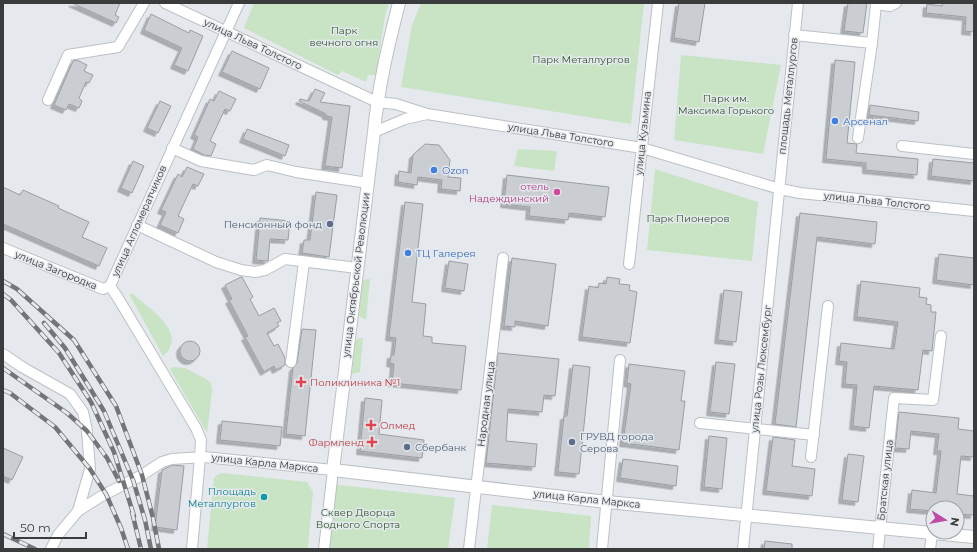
<svg xmlns="http://www.w3.org/2000/svg" width="977" height="552" font-family="Montserrat,sans-serif">
	<defs>
		<filter id="shadow"><feDropShadow dx="-3.5" dy="3.5" stdDeviation="0" flood-color="#0004"/></filter>
	</defs>
	<rect width="100%" height="100%" fill="#e5e9ee"/>
	<path fill="#c8e4c4" d="M254,3H389L385,16L376,75H368L366,82L342,71L338,75L244,28Z
		M421,3H644L631,124L401,87L412,25Z
		M681,55L781,65L763,154L674,140Z
		M518,149L557,151L554,171L514,166Z
		M655,169L758,202L752,261L647,250Z
		M370,279L366,320L359,316L362,280Z
		M129,294H133C148,308 190,333 163,356Z
		M359,338H363L360,372L352,374L355,341Z
		M173,367L185,368L206,379L211,383L212,391L207,433L170,369Z
		M222,473L307,482L313,492L308,549H207L214,478L218,474Z
		M331,484L455,498L448,549H324Z
		M492,505L591,516L589,549H487Z"/>
	<path fill="#caced3" stroke="#9a9da2" filter="url(#shadow)" d="M72,3H120L115,15L119,17L116,23Z
		M679,3H705L699,42L674,38Z
		M848,3H867L863,33L844,31Z
		M942,3H974V32L965,31L966,17L926,13L927,4L942,6Z
		M151,14L189,33L190,30L203,36L188,71L174,65L182,48L144,30Z
		M232,51L269,68L260,89L222,72Z
		M77,60L87,65L84,71L93,75L89,83L86,82L79,98L82,101L79,108L69,104L66,110L54,105L73,61Z
		M835,60L855,62L847,143L857,144L856,153L918,159L917,175L866,170V163L826,159Z
		M315,89L325,93L320,102L350,106L342,168L325,166L332,117L326,116V114L299,101L300,99L309,101Z
		M219,91L236,99L230,111L225,109L210,141L216,144L211,156L204,155L193,149L198,137L194,135L210,99L214,101Z
		M160,101L171,106L158,133L147,128Z
		M870,105L919,112L918,121L869,115Z
		M247,129L289,145L285,156L243,139Z
		M425,144L439,145L450,160L448,177L461,178L460,191L441,189L442,180L418,177L417,185L398,182L399,171L411,173L413,155Z
		M933,159L974,163V181L931,176Z
		M133,161L144,166L132,193L121,188Z
		M187,167L204,174L198,186L193,184L178,216L184,219L178,233L160,225L166,212L161,210L178,174L182,177Z
		M507,175L609,187L605,217L569,213L568,220L529,216L530,207L504,204Z
		M3,187L20,195L23,190L59,206L58,208L89,222L82,237L107,248L99,266L3,224Z
		M316,192L337,195L329,257L302,253L304,240H310Z
		M405,202L423,204L412,302L426,304L423,336L432,337V343L466,346L461,390L392,383L394,364L390,363L391,355H394L396,338L389,337Z
		M800,213L877,222L875,244L817,237L796,427L775,424Z
		M260,218L290,221L288,240L270,239L268,261L256,260Z
		M939,254L974,258V285L936,280Z
		M512,258L556,264L548,326L515,321V327L504,326Z
		M449,261L468,264L464,291L445,288Z
		M241,277H242L253,297L250,299L259,316L274,308L281,321L277,323L279,326L267,333L274,346L278,344L285,358V365L276,370L274,366L264,372L245,337L248,336L229,300L232,299L225,285Z
		M607,277L620,279L619,284L630,285L629,290L637,292L630,343L582,337L589,286L598,288L599,283L606,284Z
		M861,281L920,288L919,297L927,298L926,304L931,305V312H936L932,351L923,350L918,390L874,386L869,428L853,426L857,385L845,384L847,362L839,361L841,343L894,349L898,322L857,317Z
		M724,290L742,292L736,342L718,340Z
		M302,329L316,330L305,436L286,434L293,368L297,363Z
		M180 351a10 10 0 1 1 20 0a10 10 0 1 1-20 0Z
		M498,353L559,359L555,396L544,395L542,412L508,409L506,441L537,444L535,467L486,463Z
		M716,362L735,364L729,414L710,412Z
		M629,364L685,371L681,401H685L679,450L623,443L631,384L627,383Z
		M573,365L590,367L579,474L558,472L564,416H567Z
		M365,398L382,400L379,434L424,440L422,458L360,451Z
		M899,412L959,418L958,429L974,431V457L961,456L957,494L974,496V515L957,514V508H933V511L910,509L912,490L936,493L941,451H937L939,434L911,431L909,449L895,448Z
		M222,421L282,427L280,446L220,440Z
		M709,436L727,438L722,489L704,487Z
		M773,437L795,440L792,466L815,469L812,496L766,491Z
		M3,448L23,457L12,480L3,476Z
		M848,454L864,456L858,502L842,500Z
		M623,459L678,466L676,486L620,478Z
		M173,465L184,466L177,530L155,527L162,470Z
		M765,541L792,544V549H764Z"/>
	<g fill="none" stroke-linecap="round" stroke-linejoin="round">
		<defs>
			<path id="minor" d="M165,3L377,102L396,104L427,114L642,148L780,189L800,193L974,211
				M794,35L872,43L876,4L890,6L896,3
				M48,100L68,55L118,47L144,3
				M374,132L405,119L427,114
				M858,138L872,43
				M902,146L974,154
				M172,148L201,161L254,170L267,165L296,172L368,183
				M137,225L216,262L241,270L255,272L265,270L285,259L357,268
				M3,248L103,289L110,286
				M629,264L658,3
				M3,354L22,367L70,394L83,412L87,431L90,469L78,511
				M291,362L304,262
				M700,423L814,435
				M811,457L828,306
				M51,549L58,535L78,511L100,497L142,475L162,462L172,459L204,457L333,470L324,549
				M192,549L200,457L201,440L196,428L118,298L110,286L239,3
				M469,549L503,258
				M602,549L620,360
				M743,549L798,3
				M878,549L894,398L933,400L941,336
				M930,549L932,534"/>
			<path id="major" d="M399,3C388,46 378,88 374,132L333,470L607,502L974,537"/>
		</defs>
		<use href="#minor" stroke="#bcc0c5" stroke-width="12"/>
		<use href="#major" stroke="#bcc0c5" stroke-width="14"/>
		<use href="#minor" stroke="#fff" stroke-width="10"/>
		<use href="#major" stroke="#fff" stroke-width="12"/>
		<defs>
			<path id="rail" d="M3,281L17,289L74,340L116,406L142,475L153,518L159,549
				M3,294L11,300L59,353L91,402L114,452L134,516
				M44,323L65,348L104,411L133,480L145,520L151,549
				M3,368L67,413L87,431L107,458L119,481
				M3,390L10,393L55,427L90,469L106,494L121,528L128,549
				M132,512L141,549
				M3,534L35,549"/>
		</defs>
		<use href="#rail" stroke="#737678" stroke-width="4.5"/>
		<use href="#rail" stroke="#e5e9ee" stroke-width="3" stroke-dasharray="9" stroke-linecap="butt"/>
	</g>
	<g fill="#3f7fe0" stroke="#e5e9ee" stroke-width="1.5">
		<circle cx="835" cy="121" r="4"/>
		<circle cx="434" cy="170" r="4"/>
		<circle cx="408" cy="253" r="4"/>
	</g>
	<circle fill="#d1479c" stroke="#e5e9ee" stroke-width="1.5" cx="557" cy="192" r="4"/>
	<g fill="#5c6f8a" stroke="#e5e9ee" stroke-width="1.5">
		<circle cx="330" cy="224" r="4"/>
		<circle cx="572" cy="442" r="4"/>
		<circle cx="407" cy="447" r="4"/>
	</g>
	<g fill="#e0444e" stroke="#e5e9ee" stroke-width="1.5">
		<path d="M299 376h4v4h4v4h-4v4h-4v-4h-4v-4h4z"/>
		<path d="M369 419h4v4h4v4h-4v4h-4v-4h-4v-4h4z"/>
		<path d="M370 436h4v4h4v4h-4v4h-4v-4h-4v-4h4z"/>
	</g>
	<circle fill="#0f9aa8" stroke="#e5e9ee" stroke-width="1.5" cx="264" cy="497" r="4"/>
	<g text-anchor="middle" dominant-baseline="central" stroke-width="3" stroke-linejoin="round" paint-order="stroke">
		<g font-size="10" fill="#2d5528" stroke="#e5e9ee">
			<text x="344" y="30">Парк<tspan x="344" dy="12">вечного огня</tspan></text>
			<text x="581" y="59">Парк Металлургов</text>
			<text x="726" y="98">Парк им.<tspan x="726" dy="12">Максима Горького</tspan></text>
			<text x="688" y="218">Парк Пионеров</text>
			<text x="358" y="512">Сквер Дворца<tspan x="358" dy="12">Водного Спорта</tspan></text>
		</g>
		<g font-size="10" fill="#393b3c" stroke="#e5e9ee">
			<text transform="translate(253 44) rotate(25)">улица Льва Толстого</text>
			<text transform="translate(788 96) rotate(-84)">площадь Металлургов</text>
			<text transform="translate(643 133) rotate(-84)">улица Кузьмина</text>
			<text transform="translate(561 135) rotate(9)">улица Льва Толстого</text>
			<text transform="translate(877 201) rotate(6)">улица Льва Толстого</text>
			<text transform="translate(139 221) rotate(-66)">улица Агломератчиков</text>
			<text transform="translate(56 270) rotate(22)">улица Загородка</text>
			<text transform="translate(356 275) rotate(-83)">улица Октябрьской Революции</text>
			<text transform="translate(761 369) rotate(-84)">улица Розы Люксембург</text>
			<text transform="translate(486 404) rotate(-83)">Народная улица</text>
			<text transform="translate(265 463) rotate(6)">улица Карла Маркса</text>
			<text transform="translate(885 480) rotate(-84)">Братская улица</text>
			<text transform="translate(587 499) rotate(6)">улица Карла Маркса</text>
		</g>
		<g font-size="10" fill="#366cbe" stroke="#e5e9ee" text-anchor="start">
			<text x="843" y="121">Арсенал</text>
			<text x="442" y="170">Ozon</text>
			<text x="416" y="253">ТЦ Галерея</text>
		</g>
		<g font-size="10" fill="#b23c85" stroke="#e5e9ee" text-anchor="end">
			<text x="549" y="186">отель<tspan x="549" dy="12">Надеждинский</tspan></text>
		</g>
		<g font-size="10" fill="#4e5e75" stroke="#e5e9ee" text-anchor="start">
			<text x="322" y="224" text-anchor="end">Пенсионный фонд</text>
			<text x="580" y="436">ГРУВД города<tspan x="580" dy="12">Серова</tspan></text>
			<text x="415" y="447">Сбербанк</text>
		</g>
		<g font-size="10" fill="#be3a42" stroke="#e5e9ee" text-anchor="start">
			<text x="310" y="382">Поликлиника №1</text>
			<text x="380" y="425">Олмед</text>
			<text x="364" y="442" text-anchor="end">Фармленд</text>
		</g>
		<g font-size="10" fill="#0d838f" stroke="#e5e9ee" text-anchor="end">
			<text x="256" y="491">Площадь<tspan x="256" dy="12">Металлургов</tspan></text>
		</g>
	</g>
	<rect width="977" height="552" fill="none" stroke="#393b3c" stroke-width="8"/>
	<g transform="translate(945 520) rotate(101)"><circle r="19" fill="#e5e9ee" stroke="#a0a3a7"/>
	<path d="M0-3L7 15L0 10L-7 15Z" fill="#be4ca7"/>
	<text y="-6" font-size="11" font-weight="bold" text-anchor="middle" fill="#393b3c">N</text>
	</g>
	<path d="M14 532v6h72v-6" fill="none" stroke="#393b3c" stroke-width="2"/>
	<text x="20" y="532" font-size="12" fill="#393b3c" stroke="#e5e9ee" stroke-width="3" paint-order="stroke">50 m</text>
</svg>
